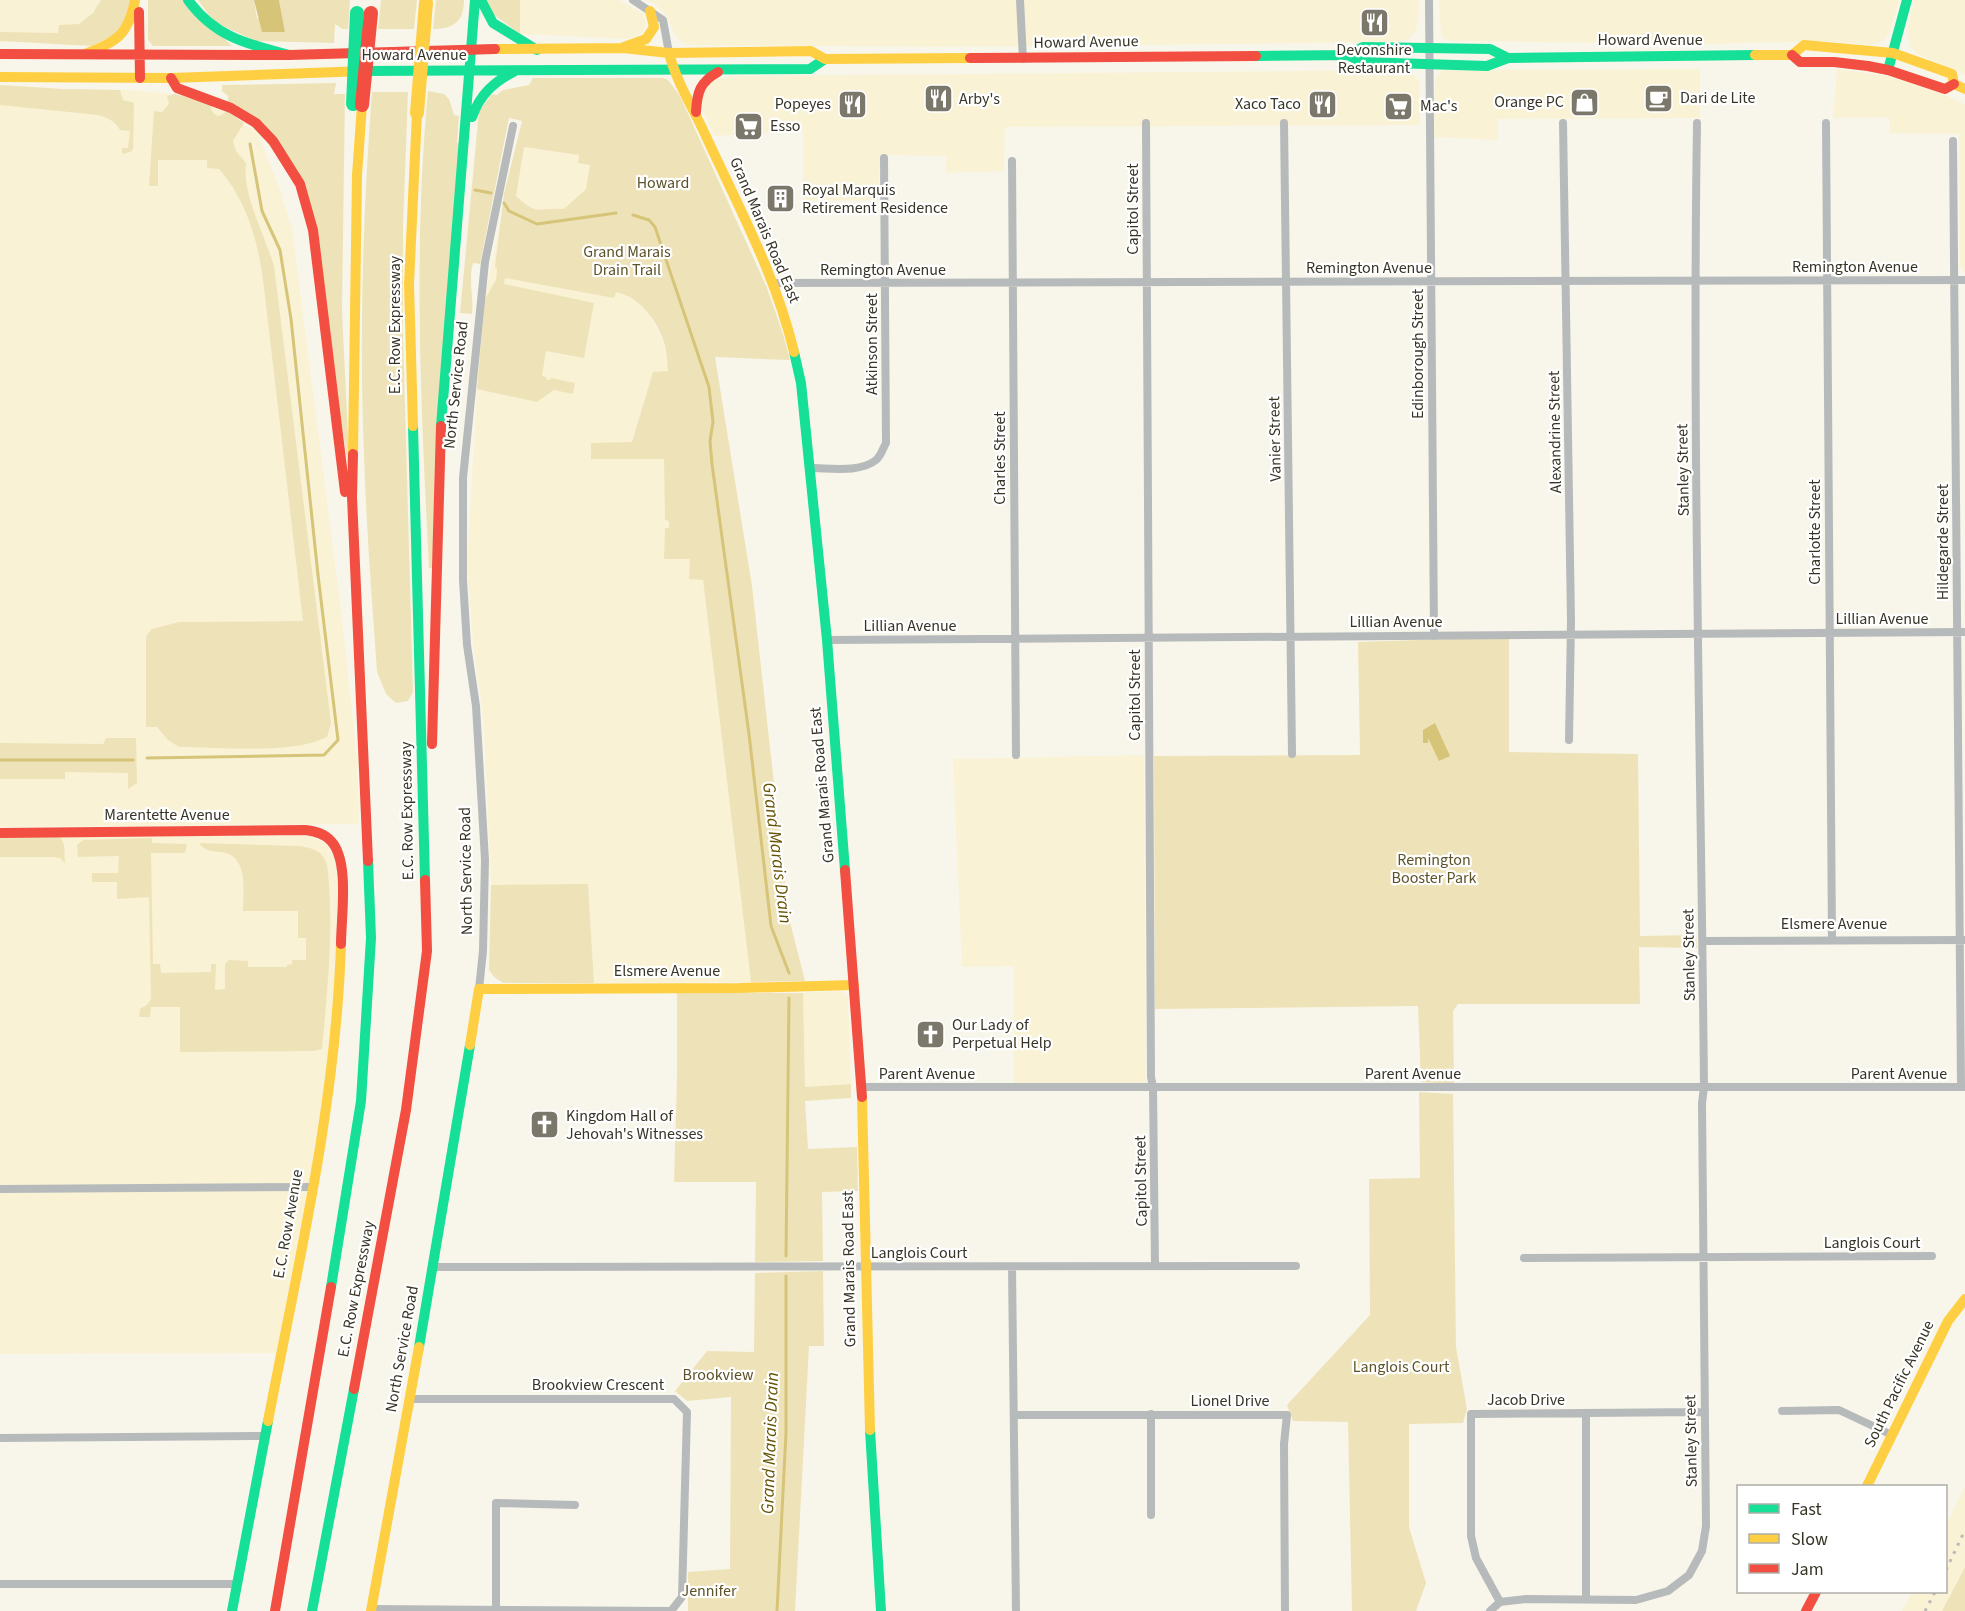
<svg xmlns="http://www.w3.org/2000/svg" width="1965" height="1611" font-family="'Source Sans 3',sans-serif">
	<rect width="100%" height="100%" fill="#f8f6ea"/>
	<path fill="#f9f2d5" d="M0,0H131L92,46L20,41L0,42Z
		M520,0H619L643,14L646,24L641,34L628,39L520,34Z
		M647,0H1419L1418,21L1416,30L1410,38L1400,42L937,47L686,45L676,37L667,17L656,5Z
		M1439,0H1899L1890,31L1885,39L1879,43L1871,45L1822,41L1707,44L1452,41L1445,39L1441,34Z
		M1914,0H1965V75L1924,57L1916,53L1911,47L1907,31Z
		M1700,69V118L1498,119V140L1434,137L1435,83L1437,76L1442,70Z
		M1837,69L1890,76L1933,90L1965,104V273L1960,266L1959,134L1890,133L1889,117L1833,118Z
		M1405,70L1413,74L1419,81L1420,125L1005,127L1004,171L946,173V156L880,155L878,200L803,201V131L714,136L699,102L700,93L714,79L734,76Z
		M0,85L63,89L129,90L182,95L227,111L258,134L279,187L292,228L342,619L357,759L359,824L0,827Z
		M522,121L617,148L585,286L625,294L646,309L664,343L703,580L751,982L594,983L588,885H491L484,726L473,641L467,564L479,354L486,291Z
		M1144,755L1146,1084H1014V966L962,967L953,759Z
		M209,835L311,836L326,844L336,860L338,885L333,1030L312,1167L276,1353L0,1354V837Z
		M841,991L848,997L851,1084L805,1087L803,993Z
		M1965,1486V1567L1942,1611H1902L1912,1592H1946V1525Z"/>
	<path fill="#eee3b8" fill-rule="evenodd" d="M101,0H131L122,31L92,46L0,41V32L58,33L59,25L79,24L93,13Z
		M148,0H184L232,46H153L148,40Z
		M198,0H254L257,18L285,32L279,0H350L348,29H342L335,24L334,43L256,41L214,22Z
		M381,0H417L414,29H378Z
		M436,0H464C464,21 454,29 433,29Z
		M487,0H520V34L493,14Z
		M533,78H663L668,80L680,96L767,288L783,334L790,360L715,357L752,586L789,918L805,981L751,982L703,580L689,579L690,559H664L665,528H669V521L665,520L664,459H591V443L632,442L653,372L668,371C667,362 667,351 664,342C656,320 640,297 616,292L614,298L505,278L504,284L594,303L584,358L546,351L542,376L546,377L547,380H550L551,378L575,383L573,394L554,390L537,402L477,389L485,299L496,280L497,269L495,266L504,194L522,121L509,118L480,264L473,263C468,281 474,296 472,314L460,313L479,111L492,94L497,95L503,90L529,85ZM524,147L579,155L578,163L590,165L586,189L564,209C538,207 538,217 516,196Z
		M336,83L334,94H345L342,311L350,478L303,180L228,102V96L222,91V85Z
		M0,85L63,89L120,90L123,100L134,103L133,149L130,152L122,154V148H128L130,131L120,130C115,121 108,118 98,115L0,105Z
		M428,91L444,94L449,99L454,115L459,116L457,143H459L432,568H429C421,410 413,249 428,91Z
		M372,92H408L403,227V333L413,692L408,701L396,703L386,694L377,672C372,599 366,526 364,453C359,333 363,212 372,92Z
		M175,94L211,104C211,110 212,114 219,116L227,111L244,123L233,141L236,151L246,163C242,195 265,235 274,266L331,723L327,737C291,755 221,747 179,747L168,740L157,727H146V640L147,635L152,629L179,622L303,621L264,288C259,245 248,202 219,169L207,168V160H158V186H149L154,111L162,112L169,104L167,96Z
		M1509,637V752L1638,754L1640,936L1696,935L1697,948L1639,947L1640,1004H1458L1453,1011L1454,1084L1421,1082L1418,1006L1155,1009L1154,756L1360,755L1358,642Z
		M106,738H136L137,783L128,789V773L65,772V779H0V743L103,744Z
		M60,836L64,845L65,863L60,858L54,857H0V837Z
		M152,838V843L187,844L185,853H151L153,964H160L161,973L211,972V964H216L215,990L225,989V964L229,960L248,961V967H287V965L292,964V960H306V938H298V911H243C243,890 249,854 220,852C210,851 205,851 199,843L300,846C309,848 319,849 324,858C329,866 328,877 329,885C333,940 327,994 322,1049L314,1051L180,1052V1007H151L150,1017H139L140,1009L148,1004L151,998L149,897L117,899V882H92V873H118L119,856L78,857L77,845L83,840Z
		M588,884L594,983H503L494,977L489,970L491,885Z
		M677,993H803L805,1087L851,1084V1098L805,1101L808,1149L857,1147L858,1191L822,1192L823,1261L755,1262L756,1182H674L677,1078Z
		M1419,1092L1453,1094L1456,1347L1467,1409L1463,1423L1409,1424V1527L1426,1583L1416,1611H1352L1348,1422L1293,1421L1287,1405L1370,1315L1369,1179L1420,1178Z
		M823,1271L824,1346H809L795,1611H688V1572L730,1569L731,1397L687,1401L675,1391L707,1351L754,1352L755,1273Z
		M1965,1567V1611H1942Z"/>
	<path fill="#d6c479" d="M254,0H279L285,32H262Z
		M1435,723L1450,756L1439,761L1428,738V743H1423V730Z"/>
	<g fill="none" stroke-linecap="round" stroke-linejoin="round">
		<path stroke="#d6c479" stroke-width="3" d="M475,190L491,193
			M504,203L509,211L537,224L616,213
			M633,215L649,220L655,227L709,387L713,422L710,441L712,464L749,734L771,926L789,973
			M147,758L324,755L338,740L318,575L291,319L280,250L262,211L250,144
			M0,760H133
			M786,1256L789,998
			M777,1611L786,1433V1276"/>
		<path stroke="#b7babb" stroke-width="8" d="M633,0L663,20L669,53
			M1020,0L1023,59
			M1429,0L1434,636
			M1146,123L1151,1077L1153,1087L1155,1266
			M1284,123L1292,754
			M1563,123L1571,621L1569,740
			M1826,123L1832,940
			M1953,141L1961,1087
			M1012,161L1016,755
			M773,283L1965,280
			M810,468C830,468 860,473 876,460C881,456 883,448 886,443L884,158
			M827,640L1965,632
			M1703,941L1965,940
			M479,989L483,951L485,860L476,706L467,645L463,580V478L485,262L513,126
			M862,1087H1965
			M0,1189L312,1187
			M1524,1258L1932,1256
			M433,1267L1296,1266
			M1012,1267L1016,1611
			M1782,1411L1839,1410L1892,1435
			M1586,1413V1599
			M1014,1415H1287L1284,1444L1285,1611
			M0,1438L265,1436
			M1151,1515V1414
			M0,1584H237
			M1500,1602L1476,1558L1471,1536V1414L1704,1412
			M371,1609L671,1611L682,1597L687,1412L674,1399H410
			M496,1611V1503L575,1505
			M1490,1611L1500,1602L1526,1599L1636,1600L1668,1591L1689,1575L1702,1551L1706,1526L1702,1103L1704,1087C1701,766 1692,444 1697,123"/>
		<path stroke="#16e098" stroke-width="10" d="M188,0C215,37 247,44 289,55
			M481,0L493,23L537,50
			M1348,55L1361,62L1487,66L1508,58L1755,55
			M1256,56L1348,55L1363,47L1490,49L1508,58
			M1888,70L1907,0
			M365,71L810,69L825,59
			M472,117C480,94 494,82 515,71
			M794,352L801,383L827,640L845,870
			M413,426L425,880
			M441,426L475,0
			M331,1287L361,1101L371,938L368,861
			M419,1347L470,1045
			M870,1430L881,1611
			M232,1611L268,1421
			M312,1611L354,1389"/>
		<path stroke="#ffcf43" stroke-width="10" d="M624,47L646,39L654,27L650,11
			M495,49L623,48L669,53L811,51L825,59L970,58
			M669,53C676,81 692,106 704,132C737,204 776,275 794,352
			M85,54C117,41 128,36 135,0
			M1755,55H1792L1804,45L1893,53L1952,74L1954,84
			M0,77L171,78L365,71
			M1954,84L1965,89
			M413,426L409,284L417,113
			M353,454L357,175L362,105
			M470,1045L479,989L739,988L854,985
			M862,1097L870,1430
			M268,1421C298,1264 336,1105 341,944
			M1867,1486L1948,1321L1965,1299
			M371,1611L419,1347"/>
		<path stroke="#f24e42" stroke-width="10" d="M139,12L140,78
			M0,54L289,55L495,49
			M1792,55L1800,62H1834L1868,66L1888,70L1945,89L1954,84
			M970,58L1256,56
			M171,78L177,88L231,108L256,123L273,141L300,184L313,230L345,492
			M696,112C697,92 700,82 718,72
			M353,454L352,497L368,861
			M432,744L441,426
			M0,833L305,830C315,831 324,833 331,841C350,861 341,917 341,944
			M845,870L862,1097
			M354,1389L406,1110L427,951L425,880
			M275,1611L331,1287
			M1806,1611L1816,1592"/>
		<path stroke="#babab7" stroke-width="3" stroke-dasharray="3 6" stroke-linecap="butt" d="M1946,1570L1965,1530
			M1925,1611L1935,1592"/>
		<path stroke="#16e098" stroke-width="14" d="M353,104L357,13"/>
		<path stroke="#ffcf43" stroke-width="14" d="M417,113L426,3"/>
		<path stroke="#f24e42" stroke-width="14" d="M362,105L371,13"/>
	</g>
	<defs>
		<symbol id="restaurant-square" viewBox="-11 -11 22 22"><rect x="-9" y="-9" width="18" height="18" rx="4" fill="#7b786b" stroke="#fff"/><path d="M-5-6h1v4h1v-4h1v4h1v-4h1v5L-1.5 .5V6h-2V.5L-5-1ZM5-6V6H3V1.5H1.5Q1.5-4 5-6Z" fill="#fff"/></symbol>
		<symbol id="cafe-square" viewBox="-11 -11 22 22"><rect x="-9" y="-9" width="18" height="18" rx="4" fill="#7b786b" stroke="#fff"/><path d="M-5.5-4.5H6V0H3Q3 3.5 0 3.5H-2.5Q-5.5 3.5-5.5 0ZM3-3.2v2h1.7v-2ZM-6 4.5H4V6H-6Z" fill="#fff"/></symbol>
		<symbol id="shop-square" viewBox="-11 -11 22 22"><rect x="-9" y="-9" width="18" height="18" rx="4" fill="#7b786b" stroke="#fff"/><path d="M-5-2.5h2.3a2.7 3.5 0 0 1 5.4 0H5L5.5 6h-11ZM-1.5-2.5h3a1.5 2.3 0 0 0-3 0Z" fill="#fff"/></symbol>
		<symbol id="supermarket-square" viewBox="-11 -11 22 22"><rect x="-9" y="-9" width="18" height="18" rx="4" fill="#7b786b" stroke="#fff"/><path d="M-6-5.5h2.5l.6 2H6L4.5 2H-2.5L-4.4-4H-6ZM-1.5 3.2a1.3 1.3 0 1 0 .1 0ZM3 3.2a1.3 1.3 0 1 0 .1 0Z" fill="#fff"/></symbol>
		<symbol id="building-square" viewBox="-11 -11 22 22"><rect x="-9" y="-9" width="18" height="18" rx="4" fill="#7b786b" stroke="#fff"/><path d="M-4-6H4V6H1V3H-1V6H-4ZM-2.5-4.3h1.7v1.8h-1.7ZM.8-4.3h1.7v1.8H.8ZM-2.5-1h1.7V.8h-1.7ZM.8-1h1.7V.8H.8Z" fill="#fff"/></symbol>
		<symbol id="church-square" viewBox="-11 -11 22 22"><rect x="-9" y="-9" width="18" height="18" rx="4" fill="#7b786b" stroke="#fff"/><path d="M-1.2-6h2.4v3.5h3.3v2.4h-3.3V6h-2.4V-.1h-3.3v-2.4h3.3Z" fill="#fff"/></symbol>
	</defs>
	<g fill-rule="evenodd">
		<use href="#restaurant-square" x="1358" y="6" width="33" height="33"/>
		<use href="#cafe-square" x="1642" y="82" width="33" height="33"/>
		<use href="#restaurant-square" x="922" y="82" width="33" height="33"/>
		<use href="#shop-square" x="1568" y="86" width="33" height="33"/>
		<use href="#restaurant-square" x="836" y="88" width="33" height="33"/>
		<use href="#restaurant-square" x="1306" y="88" width="33" height="33"/>
		<use href="#supermarket-square" x="1382" y="90" width="33" height="33"/>
		<use href="#supermarket-square" x="732" y="110" width="33" height="33"/>
		<use href="#building-square" x="764" y="182" width="33" height="33"/>
		<use href="#church-square" x="914" y="1018" width="33" height="33"/>
		<use href="#church-square" x="528" y="1108" width="33" height="33"/>
	</g>
	<g text-anchor="middle" dominant-baseline="central" stroke-width="4.5" stroke-linejoin="round" paint-order="stroke">
		<g font-size="16" fill="#373426" stroke="#fff">
			<text x="1650" y="40">Howard Avenue</text>
			<text transform="translate(1086 42) rotate(-1)">Howard Avenue</text>
			<text x="414" y="55">Howard Avenue</text>
			<text transform="translate(1133 209) rotate(-90)">Capitol Street</text>
			<text transform="translate(765 230) rotate(67)">Grand Marais Road East</text>
			<text x="1855" y="267">Remington Avenue</text>
			<text x="1369" y="268">Remington Avenue</text>
			<text x="883" y="270">Remington Avenue</text>
			<text transform="translate(395 325) rotate(-90)">E.C. Row Expressway</text>
			<text transform="translate(872 344) rotate(-90)">Atkinson Street</text>
			<text transform="translate(1418 354) rotate(-90)">Edinborough Street</text>
			<text transform="translate(456 385) rotate(-84)">North Service Road</text>
			<text transform="translate(1555 432) rotate(-91)">Alexandrine Street</text>
			<text transform="translate(1275 439) rotate(-91)">Vanier Street</text>
			<text transform="translate(1000 458) rotate(-90)">Charles Street</text>
			<text transform="translate(1683 470) rotate(-91)">Stanley Street</text>
			<text transform="translate(1815 532) rotate(-90)">Charlotte Street</text>
			<text transform="translate(1943 542) rotate(-90)">Hildegarde Street</text>
			<text x="1882" y="619">Lillian Avenue</text>
			<text x="1396" y="622">Lillian Avenue</text>
			<text x="910" y="626">Lillian Avenue</text>
			<text transform="translate(1135 695) rotate(-90)">Capitol Street</text>
			<text transform="translate(822 785) rotate(-95)">Grand Marais Road East</text>
			<text transform="translate(407 811) rotate(-91)">E.C. Row Expressway</text>
			<text x="167" y="815">Marentette Avenue</text>
			<text transform="translate(466 871) rotate(-91)">North Service Road</text>
			<text x="1834" y="924">Elsmere Avenue</text>
			<text transform="translate(1689 955) rotate(-91)">Stanley Street</text>
			<text x="667" y="971">Elsmere Avenue</text>
			<text x="927" y="1074">Parent Avenue</text>
			<text x="1413" y="1074">Parent Avenue</text>
			<text x="1899" y="1074">Parent Avenue</text>
			<text transform="translate(1141 1181) rotate(-91)">Capitol Street</text>
			<text transform="translate(288 1224) rotate(-80)">E.C. Row Avenue</text>
			<text x="1872" y="1243">Langlois Court</text>
			<text x="919" y="1253">Langlois Court</text>
			<text transform="translate(849 1269) rotate(-91)">Grand Marais Road East</text>
			<text transform="translate(356 1289) rotate(-79)">E.C. Row Expressway</text>
			<text transform="translate(402 1349) rotate(-80)">North Service Road</text>
			<text transform="translate(1899 1384) rotate(-64)">South Pacific Avenue</text>
			<text x="598" y="1385">Brookview Crescent</text>
			<text x="1526" y="1400">Jacob Drive</text>
			<text x="1230" y="1401">Lionel Drive</text>
			<text transform="translate(1691 1441) rotate(-91)">Stanley Street</text>
		</g>
		<g font-size="16" fill="#373426" stroke="#fff" text-anchor="start">
			<text x="1374" y="50" text-anchor="middle">Devonshire<tspan x="1374" dy="18">Restaurant</tspan></text>
			<text x="1680" y="98">Dari de Lite</text>
			<text x="959" y="99">Arby's</text>
			<text x="1564" y="102" text-anchor="end">Orange PC</text>
			<text x="831" y="104" text-anchor="end">Popeyes</text>
			<text x="1301" y="104" text-anchor="end">Xaco Taco</text>
			<text x="1420" y="106">Mac's</text>
			<text x="770" y="126">Esso</text>
			<text x="802" y="190">Royal Marquis<tspan x="802" dy="18">Retirement Residence</tspan></text>
			<text x="952" y="1025">Our Lady of<tspan x="952" dy="18">Perpetual Help</tspan></text>
			<text x="566" y="1116">Kingdom Hall of<tspan x="566" dy="18">Jehovah's Witnesses</tspan></text>
		</g>
		<g font-size="16" fill="#5d5228" stroke="#fff">
			<text x="663" y="183">Howard</text>
			<text x="627" y="252">Grand Marais<tspan x="627" dy="18">Drain Trail</tspan></text>
			<text x="1434" y="860">Remington<tspan x="1434" dy="18">Booster Park</tspan></text>
			<text x="1401" y="1367">Langlois Court</text>
			<text x="718" y="1375">Brookview</text>
			<text x="709" y="1591">Jennifer</text>
		</g>
		<g font-size="18" font-style="italic" fill="#645200" stroke="#fff">
			<text transform="translate(777 853) rotate(83)">Grand Marais Drain</text>
			<text transform="translate(770 1443) rotate(-88)">Grand Marais Drain</text>
		</g>
	</g>
	<rect x="1737" y="1485" width="210" height="108" fill="#ffffff" stroke="#afaea8" stroke-width="1.5"/>
	<rect x="1749" y="1504" width="30" height="9" fill="#16e098" stroke="#afaea8" stroke-width="1.5"/>
	<text x="1791" y="1515" font-size="18" fill="#373426">Fast</text>
	<rect x="1749" y="1534" width="30" height="9" fill="#ffcf43" stroke="#afaea8" stroke-width="1.5"/>
	<text x="1791" y="1545" font-size="18" fill="#373426">Slow</text>
	<rect x="1749" y="1564" width="30" height="9" fill="#f24e42" stroke="#afaea8" stroke-width="1.5"/>
	<text x="1791" y="1575" font-size="18" fill="#373426">Jam</text>
</svg>
